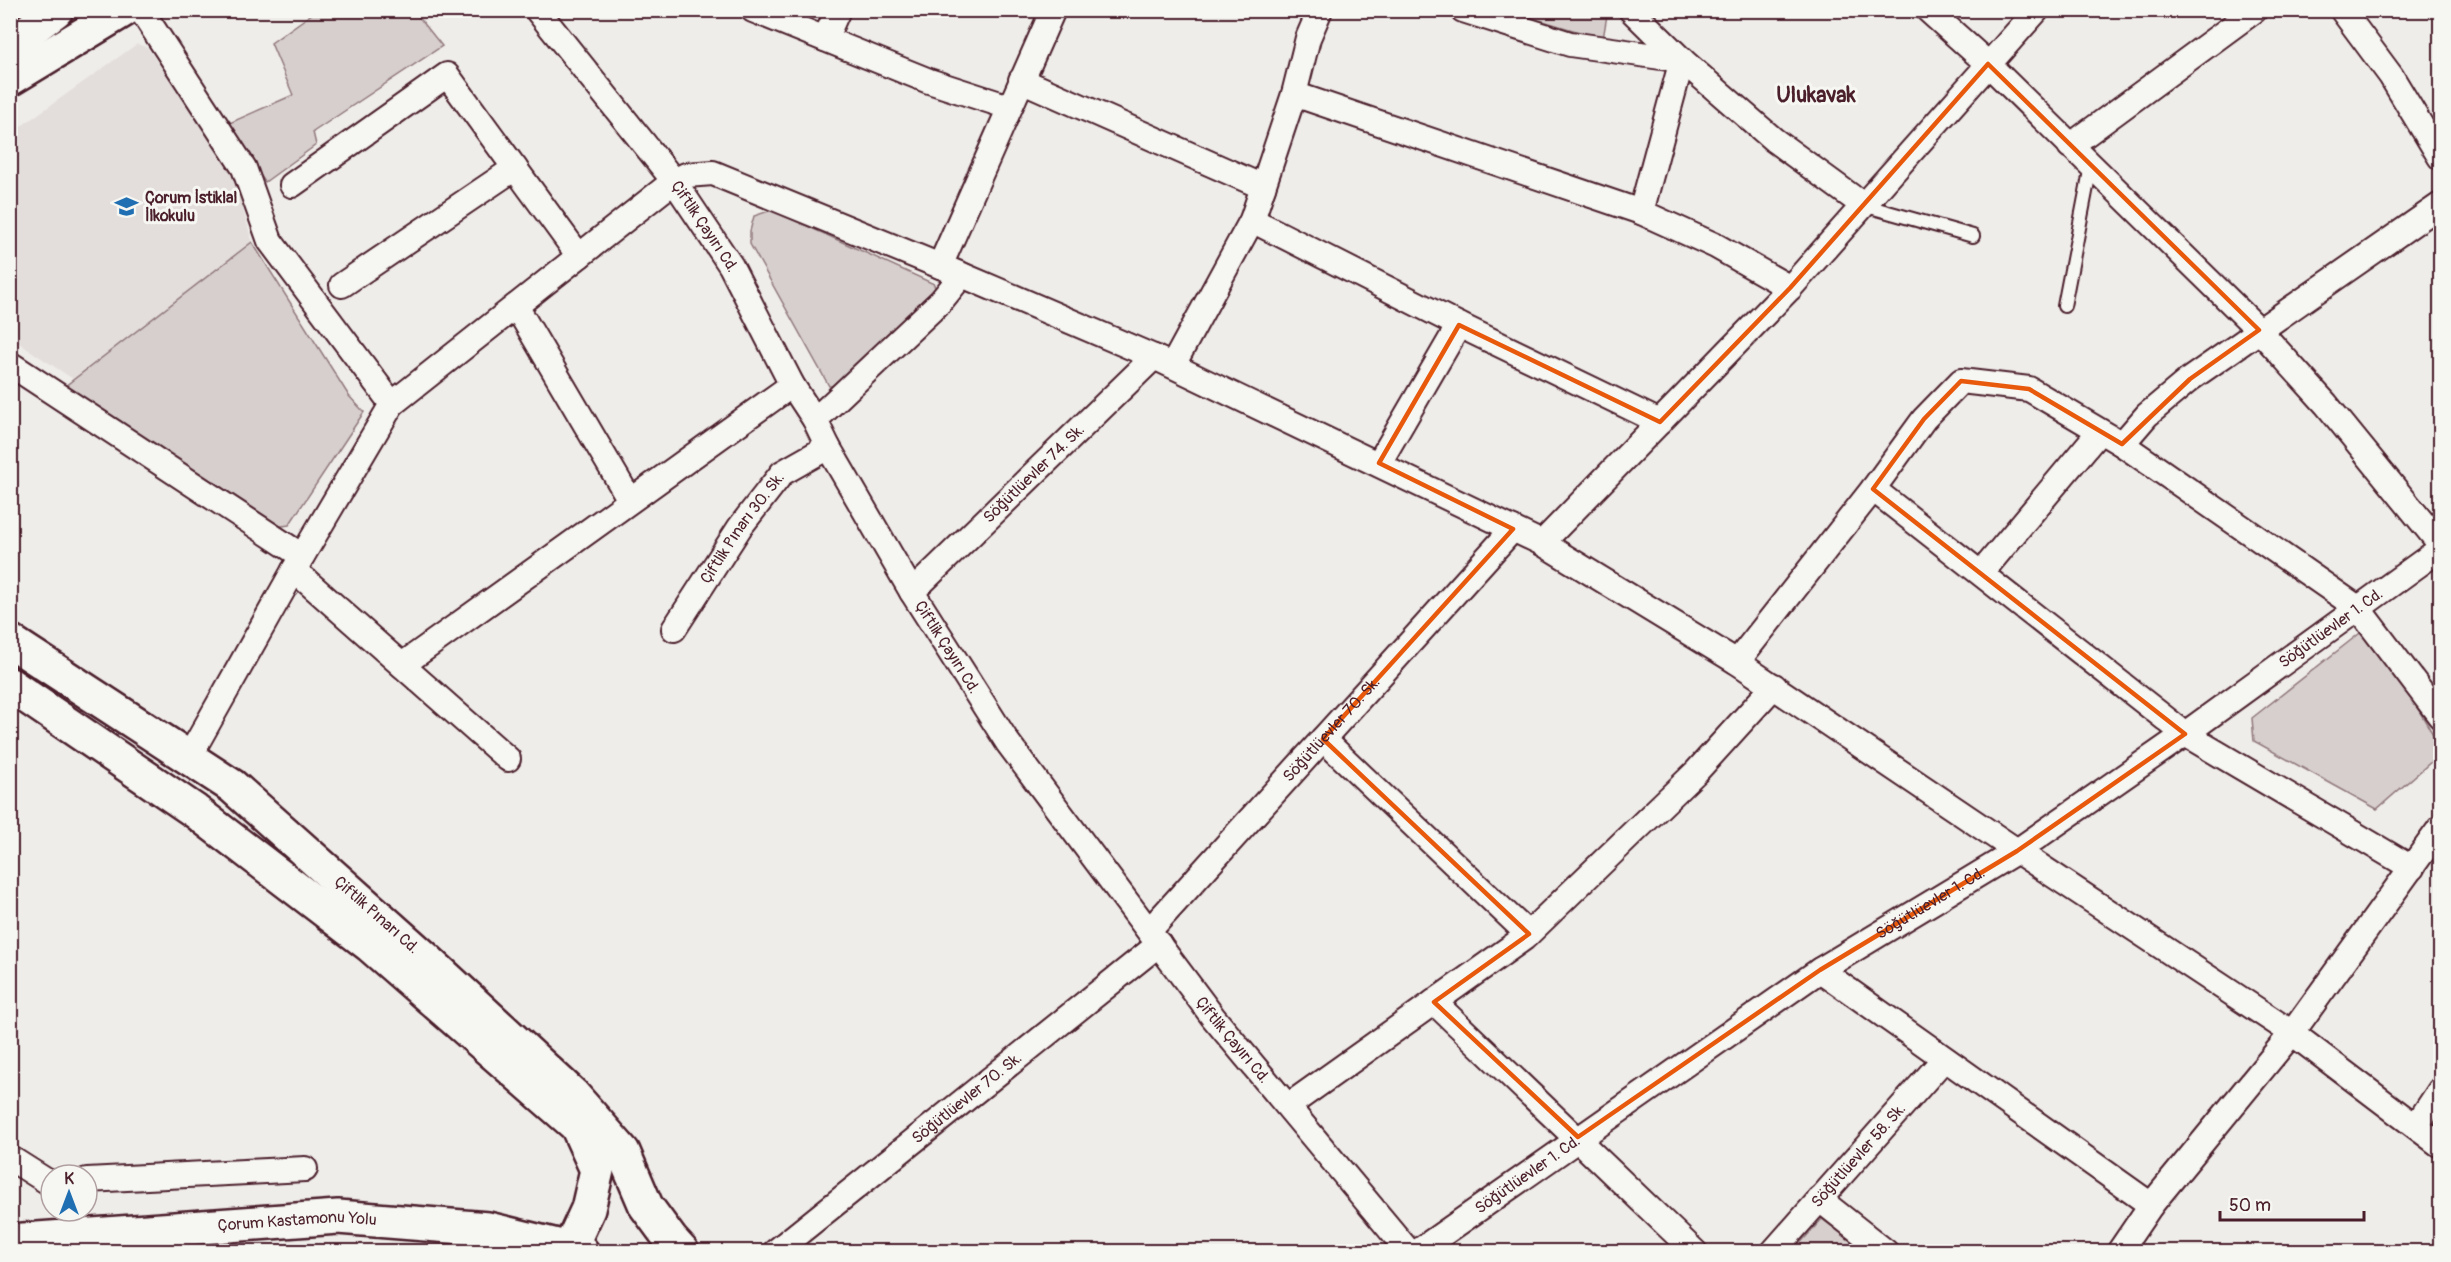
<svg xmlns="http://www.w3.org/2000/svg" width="2451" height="1262" font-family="Pangolin,sans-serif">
	<rect width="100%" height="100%" fill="#efedea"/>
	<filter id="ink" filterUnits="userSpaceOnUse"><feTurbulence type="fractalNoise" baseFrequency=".0167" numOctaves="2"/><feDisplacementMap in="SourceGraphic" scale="12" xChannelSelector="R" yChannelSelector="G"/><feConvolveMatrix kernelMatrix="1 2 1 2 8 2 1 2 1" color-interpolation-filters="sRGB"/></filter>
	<g filter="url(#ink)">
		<path fill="#e3dedc" d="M137,44L147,47L233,172L252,242L73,379L11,338L10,134Z"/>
		<path fill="#d7cfce" stroke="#90777c" stroke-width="1.5" d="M316,11H414L442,46L313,132L316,145L265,182L225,125L293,95L271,43Z
			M1509,11H1602L1607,15L1603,39Z
			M772,210L934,284L937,297L845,386H829L750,244V231L754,216Z
			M252,242L349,396L364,412L289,525L269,528L60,390Z
			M2369,626L2440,746V754L2377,809L2254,741L2252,718Z
			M1822,1219L1864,1251H1793Z"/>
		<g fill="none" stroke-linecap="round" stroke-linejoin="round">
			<defs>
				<path id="lane" d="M1863,205L1973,236
					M2064,306L2091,166"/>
				<g id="street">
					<path d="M141,10L244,168L270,241L392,404"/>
					<path id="s1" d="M537,10L674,181L731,266L792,385L815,420L828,447L912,592L1008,743L1213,1017L1409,1252"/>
					<path d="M753,10L929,81L1009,107"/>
					<path d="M1463,10L1570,44L1682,60"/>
					<path d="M1631,10L1682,60L1774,140L1863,205"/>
					<path d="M1928,10L1988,64L2259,330L2326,404L2440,544"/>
					<path d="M2342,10L2391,76L2440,157"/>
					<path d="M825,39L838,10"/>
					<path d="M1021,80L1263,187"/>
					<path d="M1294,94L1641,212L1716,246L1790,288"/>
					<path d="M2070,146L2255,10"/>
					<path d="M292,185L447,75L579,256"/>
					<path d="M1641,212L1682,60"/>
					<path d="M1252,220L1459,325L1660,422"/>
					<path d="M940,266L1053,10"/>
					<path d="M342,285L515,168"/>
					<path d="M516,306L630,500"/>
					<path d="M10,364L302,556"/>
					<path d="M1173,365L1252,220L1294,94L1308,38L1320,10"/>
					<path d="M815,420L941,301L962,275"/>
					<path d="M2122,444L2147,415L2190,379L2440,205"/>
					<path d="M1379,463L1459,325"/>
					<path d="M1873,489L2185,734L2412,868"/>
					<path d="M1542,543L1790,288L2037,10"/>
					<path d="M294,570L508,759"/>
					<path d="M1982,572L2099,432"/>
					<path id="s2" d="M912,592L1154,357"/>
					<path id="s3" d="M674,629L740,527L782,473L828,447"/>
					<path d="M1737,662L1873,489L1924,419L1961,381L2029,389L2122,444L2358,608L2440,716"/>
					<path d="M402,665L792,385"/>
					<path d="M1323,739L1528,934"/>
					<path d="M189,757L294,570L392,404L674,181L686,175L713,173L962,275L1154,357L1542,543L1737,662L2017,851L2292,1033L2440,1145"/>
					<path id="s4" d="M1149,931L1513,529"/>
					<path d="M1820,970L2151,1205L2292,1033L2440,828"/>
					<path d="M1434,1002L1695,1252"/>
					<path d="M1288,1106L1524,938L1696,772L1774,686"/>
					<path d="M2416,1126L2440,1090"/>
					<path d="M10,1158L48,1182H51"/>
					<path d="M87,1180L305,1169"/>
					<path d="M1819,1199L1886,1252"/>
					<path id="s5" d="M775,1252L1159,944"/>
					<path id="s6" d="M1417,1252L1820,970L2017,851L2185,734L2440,549"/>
					<path id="s7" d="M1773,1252L1944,1059"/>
					<path d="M2119,1252L2151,1205"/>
				</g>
				<g id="secondary">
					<path d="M10,45L56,10"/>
					<path d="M10,79L124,10"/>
					<path id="s8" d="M10,641L232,786L426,959L572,1094L623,1152L646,1206L671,1240L682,1252"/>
					<path d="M10,685L195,811L371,946L577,1126L597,1170L588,1209L570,1248"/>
				</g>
				<g id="highway">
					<path id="s9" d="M10,1241L338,1217L488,1229L582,1252"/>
				</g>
			</defs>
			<use href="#lane" stroke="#4a1f2b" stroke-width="16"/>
			<use href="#street" stroke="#4a1f2b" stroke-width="28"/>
			<use href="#secondary" stroke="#4a1f2b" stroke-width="38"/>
			<use href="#highway" stroke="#4a1f2b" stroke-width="38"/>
			<use href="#lane" stroke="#f6f6f2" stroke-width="12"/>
			<use href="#street" stroke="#f6f6f2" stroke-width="24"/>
			<use href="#secondary" stroke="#f6f6f2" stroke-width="33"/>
			<use href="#highway" stroke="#f6f6f2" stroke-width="33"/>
		</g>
	</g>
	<path fill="none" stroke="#e8590c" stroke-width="4.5" stroke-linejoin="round" d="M1988,64L2259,330L2190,379L2122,444L2029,389L1961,381L1924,419L1873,489L2185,734L2017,851L1820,970L1578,1137L1434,1002L1529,934L1323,739L1513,529L1379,463L1459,325L1660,422L1790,288Z"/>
	<defs>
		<symbol id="school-bare" viewBox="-9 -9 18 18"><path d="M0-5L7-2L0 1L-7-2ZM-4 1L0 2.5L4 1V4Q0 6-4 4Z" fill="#1f6fb2" stroke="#f6f6f2" stroke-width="2.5" paint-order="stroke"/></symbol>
	</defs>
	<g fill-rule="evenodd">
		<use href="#school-bare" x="110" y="190" width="33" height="33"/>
	</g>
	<g text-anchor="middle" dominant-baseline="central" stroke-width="6" stroke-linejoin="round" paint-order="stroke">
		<g font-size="16" font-weight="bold" fill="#4a1f2b" stroke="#f6f6f2" text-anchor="start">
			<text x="145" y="198">Çorum İstiklal<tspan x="145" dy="18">İlkokulu</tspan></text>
		</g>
		<g font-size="16" fill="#4a1f2b" stroke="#f6f6f2">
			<text stroke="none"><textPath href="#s1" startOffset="274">Çiftlik Çayırı Cd.</textPath></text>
			<text stroke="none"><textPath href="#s2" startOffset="170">Söğütlüevler 74. Sk.</textPath></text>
			<text stroke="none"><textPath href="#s3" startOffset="122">Çiftlik Pınarı 30. Sk.</textPath></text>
			<text stroke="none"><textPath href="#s6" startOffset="1107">Söğütlüevler 1. Cd.</textPath></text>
			<text stroke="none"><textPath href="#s1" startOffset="760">Çiftlik Çayırı Cd.</textPath></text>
			<text stroke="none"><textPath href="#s4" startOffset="272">Söğütlüevler 70. Sk.</textPath></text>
			<text stroke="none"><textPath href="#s6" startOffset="621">Söğütlüevler 1. Cd.</textPath></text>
			<text stroke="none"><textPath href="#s8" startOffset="459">Çiftlik Pınarı Cd.</textPath></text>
			<text stroke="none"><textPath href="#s1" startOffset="1246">Çiftlik Çayırı Cd.</textPath></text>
			<text stroke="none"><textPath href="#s5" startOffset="246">Söğütlüevler 70. Sk.</textPath></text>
			<text stroke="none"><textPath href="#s7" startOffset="129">Söğütlüevler 58. Sk.</textPath></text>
			<text stroke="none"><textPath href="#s6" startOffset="135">Söğütlüevler 1. Cd.</textPath></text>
			<text stroke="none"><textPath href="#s9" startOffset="288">Çorum Kastamonu Yolu</textPath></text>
		</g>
		<g font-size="22" font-weight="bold" fill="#4a1f2b" stroke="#f6f6f2">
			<text x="1816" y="95">Ulukavak</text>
		</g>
	</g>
	<rect width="2451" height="1262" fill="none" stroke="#f6f6f2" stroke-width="36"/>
	<rect x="18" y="18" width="2415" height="1226" fill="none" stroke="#4a1f2b" stroke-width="2" filter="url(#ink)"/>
	<g transform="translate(69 1193)"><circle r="28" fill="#f6f6f2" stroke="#b1a0a2" stroke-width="1.5"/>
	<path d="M0-4.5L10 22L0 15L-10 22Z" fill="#1f6fb2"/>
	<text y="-9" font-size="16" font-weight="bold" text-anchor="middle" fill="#4a1f2b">K</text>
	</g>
	<path d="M2220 1211v9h144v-9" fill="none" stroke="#4a1f2b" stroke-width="3"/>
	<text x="2229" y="1211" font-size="18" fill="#4a1f2b" stroke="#f6f6f2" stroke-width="4.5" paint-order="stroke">50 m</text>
</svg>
